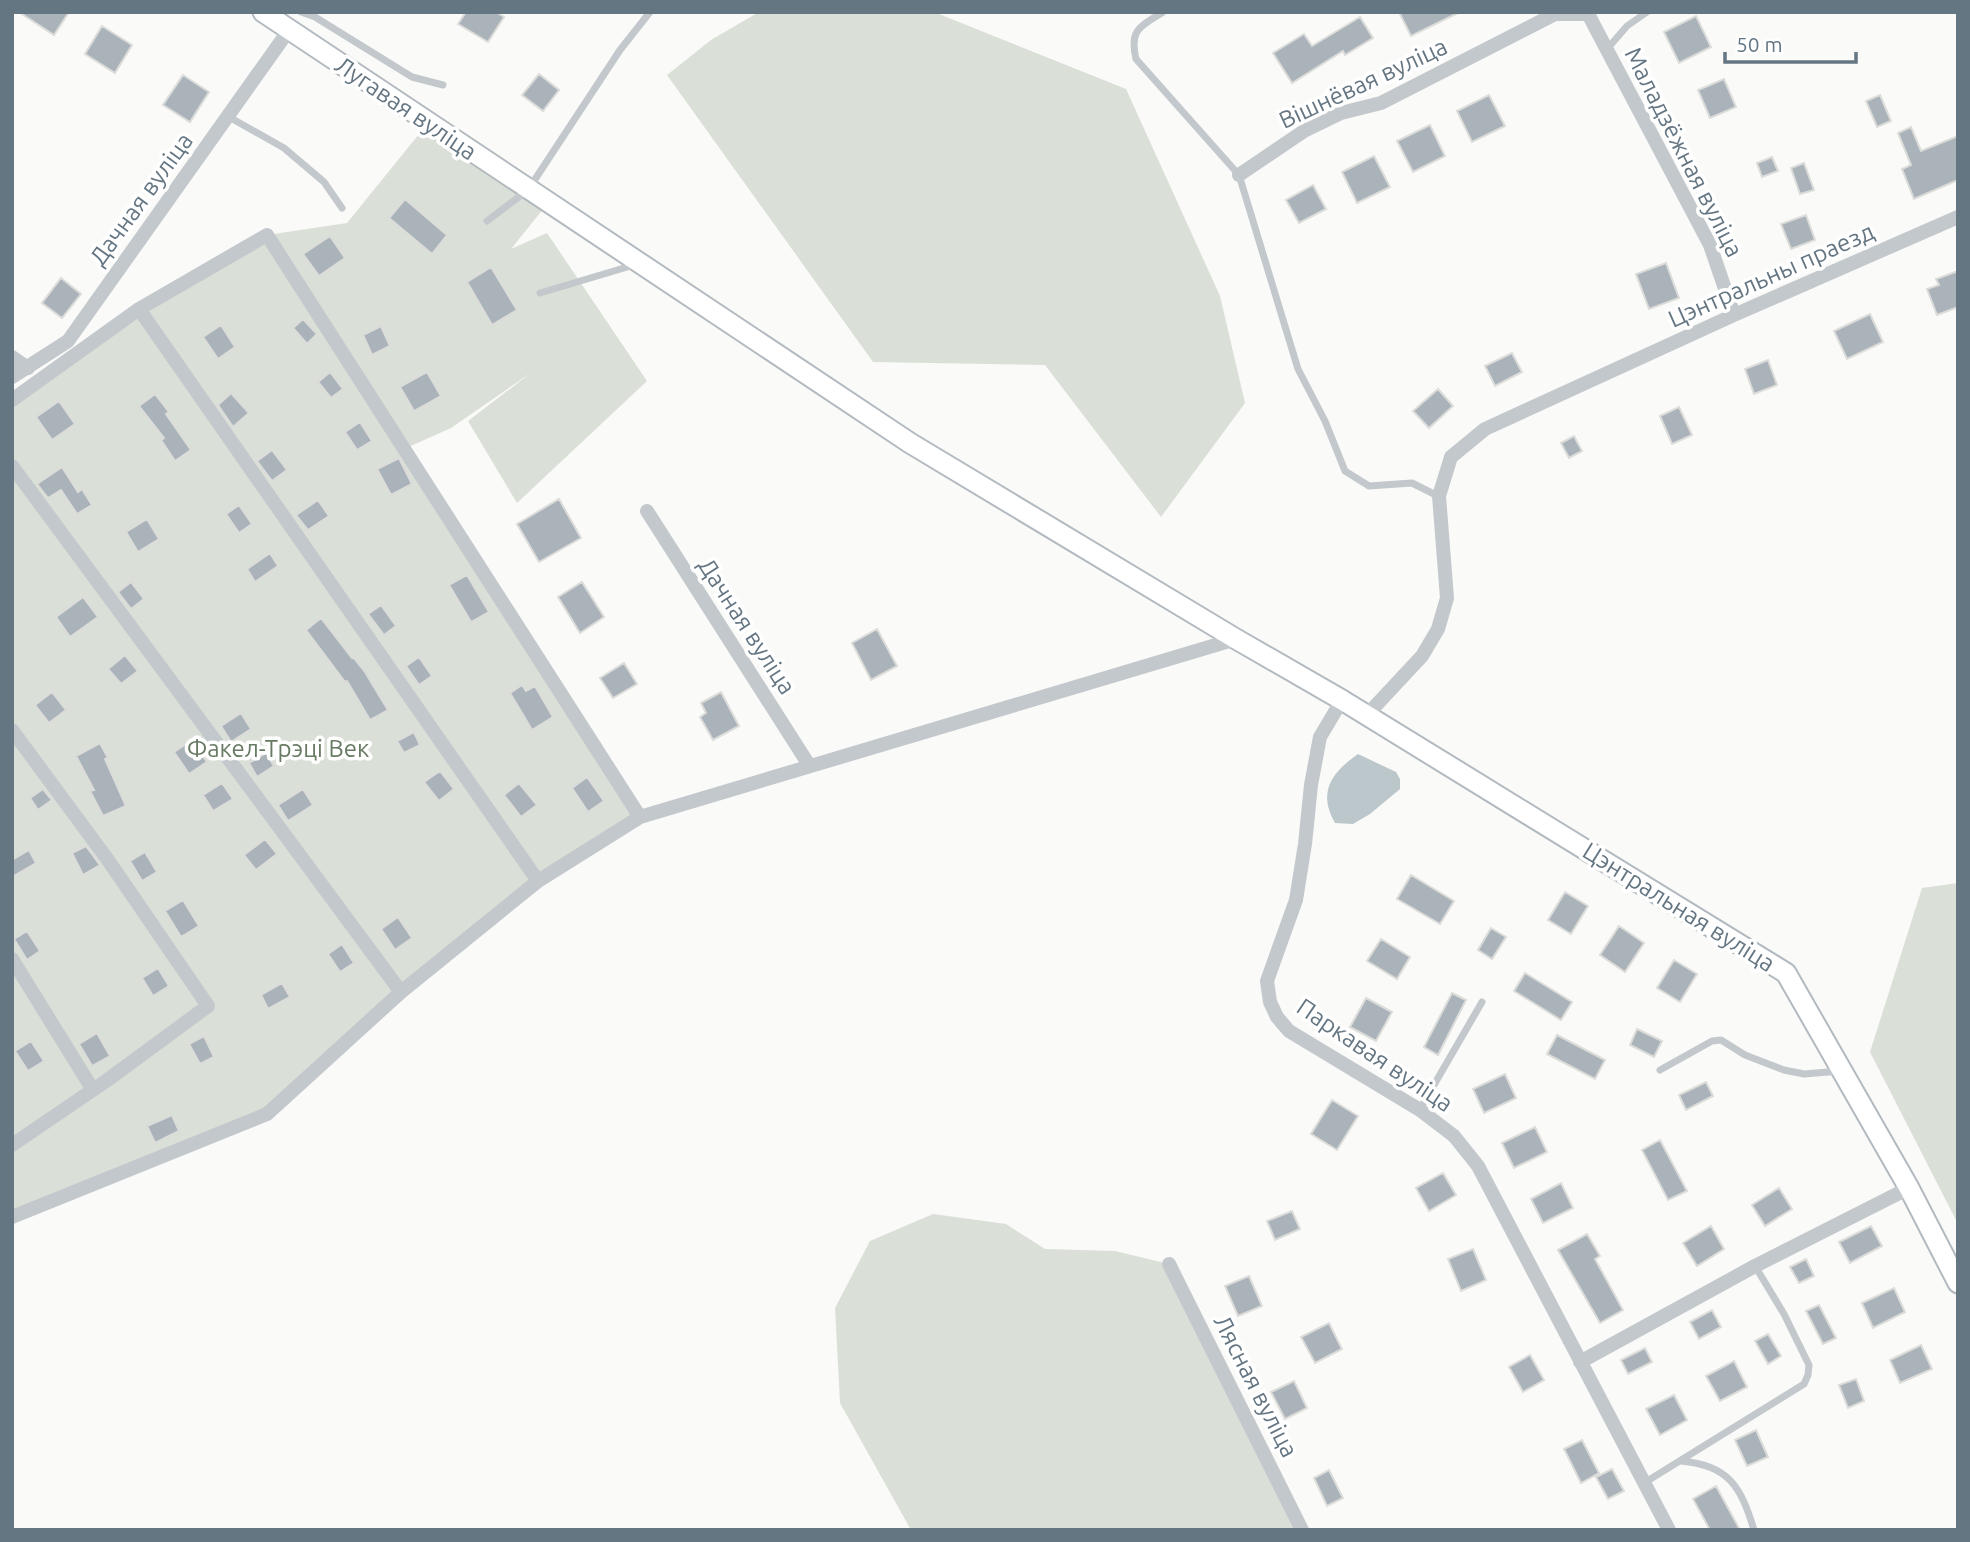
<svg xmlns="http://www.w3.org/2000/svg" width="1970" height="1542" font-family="Ubuntu,sans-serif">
	<rect width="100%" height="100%" fill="#fafaf8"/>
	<path fill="#dadfd7" d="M759,12H934L1126,89L1220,296L1245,403L1161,517L1045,365L873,362L667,75L711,40Z
		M428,123L548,203L511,249L547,233L647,381L517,503L468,421L532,372L451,428L404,449L640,817L538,881L267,1114L12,1217V400L139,309L267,235L347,223Z
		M1958,883V1224L1870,1052L1922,888Z
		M933,1214L1006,1224L1045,1249L1115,1251L1169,1264L1302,1530H911L840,1403L835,1308L870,1241Z"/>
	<path fill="#bbc7cb" d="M1358,754L1396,772L1400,779V789L1370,814L1353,824L1335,823C1317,792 1332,772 1358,754Z"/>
	<path fill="#aab3b9" stroke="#dcdcda" stroke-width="2" d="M19,12H69L54,35Z
		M466,12H496L504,17L488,42L458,24Z
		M1399,12H1460L1411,36Z
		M1696,16L1711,47L1679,63L1664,32Z
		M1360,17L1373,38L1345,55L1343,51L1292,83L1273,53L1304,34L1312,46Z
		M102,26L132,45L115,73L85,54Z
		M539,74L559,90L543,111L522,95Z
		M183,75L209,92L190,122L163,105Z
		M1724,79L1736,107L1710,118L1698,90Z
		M1489,95L1505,126L1472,142L1457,111Z
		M1880,95L1891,121L1877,127L1866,101Z
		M1430,125L1445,156L1413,172L1397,141Z
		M1911,127L1921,151L1958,136V180L1914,199L1902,169L1911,165L1898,133Z
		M1374,156L1390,187L1357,203L1342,172Z
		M1772,157L1778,171L1762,177L1757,163Z
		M1804,163L1814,190L1800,194L1791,168Z
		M1313,185L1326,209L1299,223L1286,200Z
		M405,199L447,235L432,254L389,218Z
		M1806,215L1815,240L1791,249L1781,224Z
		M330,236L345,258L319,276L303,254Z
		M1666,263L1679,298L1649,309L1636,274Z
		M491,267L517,310L492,325L467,282Z
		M1958,271V307L1937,315L1927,289L1939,285L1936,279Z
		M61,278L81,294L62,318L42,303Z
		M1870,314L1883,342L1847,359L1834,331Z
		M303,319L317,334L307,344L293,328Z
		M221,325L235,347L218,359L203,337Z
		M381,326L390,346L372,355L363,335Z
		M1512,353L1522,372L1495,386L1485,366Z
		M1768,360L1777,385L1754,394L1745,369Z
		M330,372L343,389L331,398L318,382Z
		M427,372L441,396L414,411L400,387Z
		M1438,389L1453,406L1429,428L1413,411Z
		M231,393L249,413L233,427L218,405Z
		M155,394L169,412L166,414L191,450L175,461L161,440L164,438L139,406Z
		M59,401L75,424L52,440L36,417Z
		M1679,407L1692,435L1672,444L1660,416Z
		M360,422L372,441L357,450L345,432Z
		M1574,436L1582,451L1569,458L1561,443Z
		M272,450L287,470L272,481L257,461Z
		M399,458L412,484L391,495L377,469Z
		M62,467L78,492L82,489L92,505L77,514L61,490L48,498L37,484Z
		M559,499L581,538L539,562L517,524Z
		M318,500L329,516L308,530L296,515Z
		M239,505L252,524L239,533L226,514Z
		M147,519L159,539L138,552L126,532Z
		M270,553L278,566L255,582L247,569Z
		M467,575L489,612L471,622L449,585Z
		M131,582L144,599L131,609L118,592Z
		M582,582L604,617L580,633L558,597Z
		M83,597L98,617L70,637L56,617Z
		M381,605L396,626L384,635L368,614Z
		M321,618L352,658L353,657L365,672L388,710L370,720L347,681L345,682L306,630Z
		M877,629L897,666L871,680L852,643Z
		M125,655L138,671L121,684L108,669Z
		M419,657L432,676L419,685L406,666Z
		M624,663L637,684L613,698L600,678Z
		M522,685L526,691L535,686L553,717L532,730L510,693Z
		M52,692L66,710L49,723L35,705Z
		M721,692L739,726L713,740L700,717L706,713L701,703Z
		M241,713L251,729L231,742L221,726Z
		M414,732L420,745L404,753L397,741Z
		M192,740L207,762L189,774L174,752Z
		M100,743L108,758L105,759L126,806L103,816L90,791L94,790L76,756Z
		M266,753L274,766L257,777L249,763Z
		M440,771L454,789L439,801L424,782Z
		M587,777L604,801L588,812L572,788Z
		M222,783L233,799L213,811L203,795Z
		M519,783L537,805L521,817L504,795Z
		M43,789L52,800L38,810L30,798Z
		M303,789L313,805L288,821L278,805Z
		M265,839L277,854L256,870L244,855Z
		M86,846L100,865L83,875L72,853Z
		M29,850L36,863L12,877V860Z
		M145,852L157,872L142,881L130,861Z
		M1411,875L1454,901L1440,924L1397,899Z
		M1565,892L1588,906L1571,934L1548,920Z
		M183,900L199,926L181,937L165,911Z
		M398,917L412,938L395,950L381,929Z
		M1619,926L1644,943L1625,972L1600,955Z
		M1491,928L1506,937L1492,959L1478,950Z
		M27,931L40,951L27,960L14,939Z
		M1381,939L1410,957L1397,979L1367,961Z
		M342,944L354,963L340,972L328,954Z
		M1674,960L1697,974L1680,1002L1657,988Z
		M158,968L169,986L153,996L142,978Z
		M1525,973L1572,1002L1561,1020L1514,991Z
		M282,983L290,997L268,1009L261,995Z
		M1452,993L1466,1000L1438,1055L1424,1047Z
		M1366,998L1392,1012L1376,1041L1350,1027Z
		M1637,1029L1662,1041L1654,1057L1630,1045Z
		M97,1033L110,1056L92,1066L79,1044Z
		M1557,1035L1605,1060L1595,1079L1547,1054Z
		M204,1036L214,1057L200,1064L189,1044Z
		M31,1041L44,1061L28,1071L15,1051Z
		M1505,1074L1516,1098L1484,1113L1473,1089Z
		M1706,1082L1713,1096L1686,1110L1679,1095Z
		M1332,1100L1358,1116L1337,1150L1311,1134Z
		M172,1115L179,1131L155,1143L147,1126Z
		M1535,1127L1547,1152L1514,1168L1502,1143Z
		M1660,1140L1687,1191L1668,1200L1642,1150Z
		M1443,1173L1456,1195L1429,1211L1416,1188Z
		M1561,1183L1573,1208L1543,1223L1531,1199Z
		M1779,1188L1792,1209L1765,1226L1752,1205Z
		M1292,1211L1300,1229L1275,1240L1267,1221Z
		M1711,1226L1724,1249L1697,1266L1683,1243Z
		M1871,1226L1882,1246L1850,1263L1839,1242Z
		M1587,1234L1600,1256L1595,1259L1623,1310L1600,1323L1558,1250Z
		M1473,1249L1486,1280L1461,1291L1448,1259Z
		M1806,1259L1814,1276L1799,1283L1790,1267Z
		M1249,1276L1262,1306L1238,1316L1225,1286Z
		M1894,1288L1905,1312L1873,1328L1862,1303Z
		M1819,1305L1836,1338L1823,1344L1806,1311Z
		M1712,1310L1721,1327L1699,1339L1690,1322Z
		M1329,1323L1342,1349L1315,1363L1301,1337Z
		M1768,1334L1781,1356L1768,1364L1755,1341Z
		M1921,1345L1932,1369L1900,1383L1890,1360Z
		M1645,1348L1652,1362L1628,1374L1621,1360Z
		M1530,1355L1544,1380L1523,1392L1509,1367Z
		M1734,1361L1747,1387L1720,1401L1706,1376Z
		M1856,1379L1864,1401L1848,1408L1839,1385Z
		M1294,1381L1307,1408L1285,1419L1271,1392Z
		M1674,1395L1687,1420L1660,1435L1646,1409Z
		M1756,1430L1768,1457L1747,1466L1735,1440Z
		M1582,1440L1599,1473L1581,1483L1564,1449Z
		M1612,1469L1624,1491L1608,1499L1596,1477Z
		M1329,1470L1343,1498L1327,1506L1314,1478Z
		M1716,1486L1740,1530H1710L1693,1499Z"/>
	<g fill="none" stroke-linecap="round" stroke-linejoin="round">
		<defs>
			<path id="secondary" d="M263,12L910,443L1236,639L1342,700L1786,973L1909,1188L1958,1283"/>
		</defs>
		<use href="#secondary" stroke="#b3babf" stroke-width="23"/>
		<path stroke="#c3c8cc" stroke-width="7" d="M301,12L315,17L412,77L443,85
			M1163,12C1140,27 1129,29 1136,59L1239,175L1298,369L1325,421L1345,471L1369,486L1412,483L1438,496
			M1607,49L1627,26L1647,12
			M229,117L284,148L324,182L342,208
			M487,221L528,190L620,50L650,12
			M540,293L634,265
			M1660,1070L1712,1041L1721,1040L1745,1055L1784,1070L1804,1074L1840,1071
			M1420,1109L1482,1002
			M1681,1461C1729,1465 1741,1487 1754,1530
			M1644,1483L1804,1384L1808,1375L1809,1365L1784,1314L1755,1266"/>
		<path stroke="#c3c8cc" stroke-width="14" d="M1587,12L1710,245L1734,315
			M1239,175L1304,131L1341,113L1381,103L1555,14H1588
			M139,309L538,881
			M12,357L28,368
			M12,377L68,341L289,30
			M12,400L139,309L267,235L640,817
			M12,466L401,992
			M647,511L809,765
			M1342,700L1320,737L1311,785L1305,844L1296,900L1267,981L1270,1002L1277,1017L1289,1031L1420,1110L1454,1136L1478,1166L1669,1530
			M1366,716L1422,656L1438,629L1447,598L1439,496L1451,457L1485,429L1734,315L1958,217
			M12,730L108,860L208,1006L106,1081L12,1145
			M12,959L93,1090
			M12,1217L267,1114L401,992L538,881L640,817L1236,639
			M1169,1264L1302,1530
			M1580,1362L1755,1266L1909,1188"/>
		<use href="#secondary" stroke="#fff" stroke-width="19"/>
	</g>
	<g text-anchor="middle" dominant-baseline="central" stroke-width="7" stroke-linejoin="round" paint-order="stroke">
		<g font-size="24" fill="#657683" stroke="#fff">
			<text transform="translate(1363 83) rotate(-25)">Вішнёвая вуліца</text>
			<text transform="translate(406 108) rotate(34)">Лугавая вуліца</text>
			<text transform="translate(1684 152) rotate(63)">Маладзёжная вуліца</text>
			<text transform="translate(141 199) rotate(-54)">Дачная вуліца</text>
			<text transform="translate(1771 275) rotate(-24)">Цэнтральны праезд</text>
			<text transform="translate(747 626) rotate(57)">Дачная вуліца</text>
			<text transform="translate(1679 907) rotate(32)">Цэнтральная вуліца</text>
			<text transform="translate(1375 1055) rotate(34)">Паркавая вуліца</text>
			<text transform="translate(1256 1386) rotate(63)">Лясная вуліца</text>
		</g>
		<g font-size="24" fill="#687a64" stroke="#fff">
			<text x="278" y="748">Факел-Трэці Век</text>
		</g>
	</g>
	<rect width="1970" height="1542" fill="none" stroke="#657683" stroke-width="28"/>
	<path d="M1725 52v10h131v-10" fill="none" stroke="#657683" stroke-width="3.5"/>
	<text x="1736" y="52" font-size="21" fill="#657683" stroke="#ffffff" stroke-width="5" paint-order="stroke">50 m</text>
</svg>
